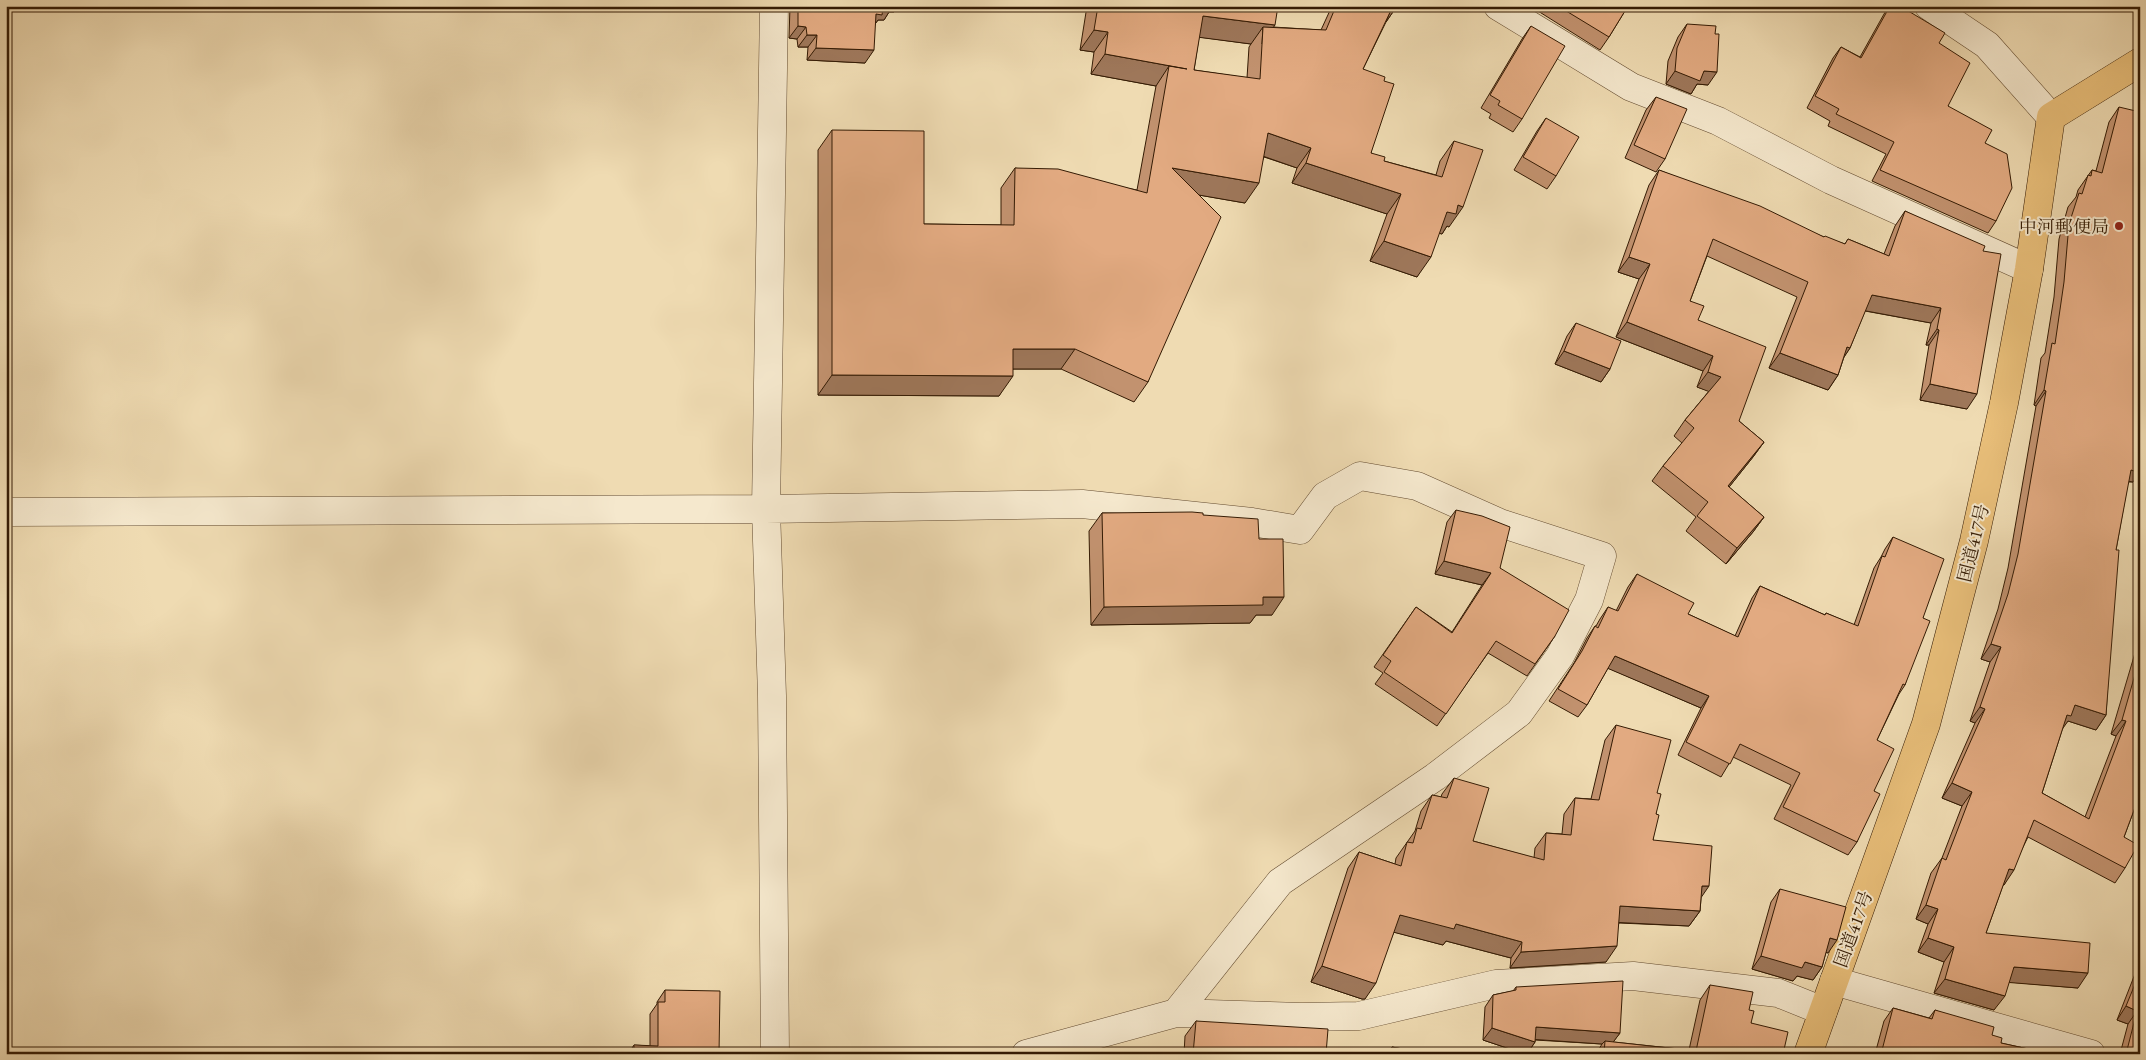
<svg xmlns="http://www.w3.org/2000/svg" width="2146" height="1060" font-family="'EB Garamond','Noto Serif JP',serif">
	<rect width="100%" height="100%" fill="#efdbb2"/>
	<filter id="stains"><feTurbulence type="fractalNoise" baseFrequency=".004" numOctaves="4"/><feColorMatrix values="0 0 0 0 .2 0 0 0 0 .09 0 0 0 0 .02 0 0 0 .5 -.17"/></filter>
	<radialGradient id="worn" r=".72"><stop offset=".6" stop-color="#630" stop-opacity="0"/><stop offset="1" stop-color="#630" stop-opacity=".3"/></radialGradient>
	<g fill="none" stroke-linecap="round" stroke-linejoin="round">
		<defs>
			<path id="minor" d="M774,6L766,509L772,696L775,1054
				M1498,6L1631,87L1718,121L1831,180L2029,269
				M1929,6L1987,45L2051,117
				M6,512L766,509L1082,504L1252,522L1300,530L1325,496L1360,476L1417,486L1500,523L1602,556L1589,600L1560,656L1519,713L1435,777L1280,882L1176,1013
				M1834,981L2091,1054
				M1026,1054L1176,1013L1301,1017L1359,1016L1496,984L1633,976L1778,993L1823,1011"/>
			<path id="highway" d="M1808,1054L1926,724L1974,541L2004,403L2029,269L2051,117L2140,62"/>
		</defs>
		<use href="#minor" stroke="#634b30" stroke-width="29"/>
		<use href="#highway" stroke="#341b04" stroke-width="29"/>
		<use href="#minor" stroke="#f5e8cd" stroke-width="28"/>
		<use href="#highway" stroke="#e8be79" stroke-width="28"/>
	</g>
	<path fill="#c2926f" stroke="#341b04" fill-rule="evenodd" d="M790,6H898L894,12H889L884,20H878L875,24L865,63L807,60L808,47H798L797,39L789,38Z
		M1087,6H1278L1273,27L1321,30L1332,6H1397L1386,22L1363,69L1384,81L1371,153L1384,161L1436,175L1440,161L1454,141L1449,227L1447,226L1442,234L1439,233L1417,277L1370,261L1387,214L1292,183L1297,168L1264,157L1245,203L1199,195L1148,382L1134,402L1061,369H1013L999,396L818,395V150L832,130L924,224L1001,225V188L1015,168L1137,190L1156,86L1091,74L1094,52L1080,50ZM1199,37L1251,44L1249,47L1247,78L1194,70Z
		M1530,6H1628L1609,37L1600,50Z
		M1889,6H1900L1939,43L1948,106L1985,143L1996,221L1988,233L1872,181L1886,154L1828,126L1830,121L1807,108L1833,58L1841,47L1860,57L1884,14Z
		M1687,24L1708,85L1697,84L1691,94L1666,84L1668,61L1678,37Z
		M1531,26L1522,119L1513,132L1489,118L1491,114L1481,108L1522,39Z
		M1656,97L1665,159L1656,172L1625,158L1646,110Z
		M2119,107L2133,482H2128L2116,550L2106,715L2096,730L2068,721L2063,727L2042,793L2085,817L2116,736L2111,734L2140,636V794L2124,837L2125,868L2115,883L2028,837L2004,885H2003L1986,933L2078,988L2009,982L1994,1010L1934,993L1944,962L1918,952L1928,924L1916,919L1931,873L1942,858L1962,806L1942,798L1975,723L1970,721L1990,662L1981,659L1998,609L2008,568L2036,406L2034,405L2041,358L2045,353L2054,297L2059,239L2068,207L2076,197L2078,190L2092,170L2096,171L2109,122Z
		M1546,118L1556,176L1547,189L1514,170L1537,131Z
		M1659,170L1824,237L1845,244L1848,239L1884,254L1895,226L1905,211L1983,251L1967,409L1920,400L1929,345H1926L1931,323L1865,311L1850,348L1844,357L1838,375L1828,390L1769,368L1797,297L1707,256L1690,301L1739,421L1764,442L1753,457L1729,487L1764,517L1753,532L1726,564L1686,531L1696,517L1652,481L1663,466L1682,443L1674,436L1685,420L1709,391L1697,387L1703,371L1616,337L1639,279L1618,272L1649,185Z
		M1576,323L1610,369L1601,382L1555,364L1567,336Z
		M1456,510L1500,568L1555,636L1527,676L1488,653L1437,726L1375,684L1383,673L1374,667L1416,607L1452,632L1482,585L1435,574L1447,522Z
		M1102,513L1203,515L1259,539L1272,615H1256L1250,623L1091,625L1089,531Z
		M1893,537L1923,618L1905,685L1899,694L1877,740L1874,791L1857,842L1848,855L1774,819L1791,785L1733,757L1721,777L1678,755L1701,708L1608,668L1587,705L1578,717L1549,701L1574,663L1587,638L1595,626H1596L1600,619L1608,607L1616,611L1628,587L1637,574L1688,614L1735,636L1752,598L1760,586L1825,615L1826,613L1854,625L1874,568L1881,557L1885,549Z
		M1616,725L1657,793L1656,814L1653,840L1701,898L1700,911L1689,926L1619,923L1606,962L1510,968L1511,958L1446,941L1443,945L1394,932L1365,999H1362L1311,982L1348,868L1359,852L1395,864L1396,858L1415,831L1421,811L1432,795L1441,797L1442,794L1454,778L1473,841L1534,858L1535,848L1546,833L1562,834L1564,814L1575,798L1591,799L1605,740Z
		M1780,889L1828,953L1826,952L1822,967L1813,980L1797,976L1793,981L1752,969L1771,902Z
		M2140,961V1054H2120L2128,1024L2117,1020Z
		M1710,985L1749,1010L1751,1023L1783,1054H1596L1602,1044L1535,1040V1042L1527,1054H1525L1483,1040L1485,1007L1493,995L1513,991L1516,987L1620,1033L1613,1042L1689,1050L1700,1000Z
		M665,990L719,1054H628L634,1045L650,1046V1014L657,1004V1002Z
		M1893,1008L1929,1018L1935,1010L1992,1035L2001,1043L2051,1054H1875L1884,1021Z
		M1196,1021L1326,1054H1184L1185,1036Z
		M1392,1047L1430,1054H1388Z"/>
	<path fill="#9e775a" stroke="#341b04" d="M888,6H898L894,12H889L884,20H878L873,27L876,14L883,7Z
		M1392,6H1397L1386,22Z
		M2128,6H2140V12L2125,11Z
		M1203,16L1275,25L1262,44L1263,27L1251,44L1189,36Z
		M798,26L806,27L797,39L789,38Z
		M1094,30L1108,32L1094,52L1080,50Z
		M807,35H817L808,47H798Z
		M816,48L874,50L865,63L807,60Z
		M1105,54L1187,69L1169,66L1156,86L1091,74Z
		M1675,71H1704L1717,72L1708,85L1697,84L1691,94L1666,84Z
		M1268,133L1311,148L1297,168L1254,153Z
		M1306,163L1401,194L1387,214L1292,183Z
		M1172,168L1259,183L1245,203L1158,188Z
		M1458,205L1463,207L1449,227L1447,226L1442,234L1433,232L1447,212Z
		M1384,241L1431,257L1417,277L1370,261Z
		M1629,257L1650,264L1639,279L1618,272Z
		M1872,295L1941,308L1931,323L1861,310Z
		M1627,322L1713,356L1703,371L1616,337Z
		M1937,329L1939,330L1929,345H1926Z
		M1847,347L1850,348L1840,363Z
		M1013,349H1075L1061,369H999Z
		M1564,351L1610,369L1601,382L1555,364Z
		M1780,353L1838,375L1828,390L1769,368Z
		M1708,372L1721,377L1710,392L1697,387Z
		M832,375L1013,376L999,396L818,395Z
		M1930,384L1977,394L1967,409L1920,400Z
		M2044,390L2046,391L2036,406L2034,405Z
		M1764,442L1753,457L1718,501L1728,486Z
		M2136,467H2140V472L2133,482L2127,481L2131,470Z
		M1764,517L1753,532L1726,564L1737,548Z
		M1444,561L1491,573L1482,585L1435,574Z
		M1263,597H1284L1272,615H1256L1250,623L1091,625L1104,607Z
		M1991,644L2001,647L1990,662L1981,659Z
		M1615,656L1709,696L1701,708L1607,668Z
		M2075,705L2106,715L2096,730L2068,721L2061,731L2067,715Z
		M1980,707L1985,709L1975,723L1970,721Z
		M2122,720L2126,721L2116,736L2111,734Z
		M1952,783L1972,792L1962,806L1942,798Z
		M2009,869L2014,870L2004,885L1999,883Z
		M1702,886H1709L1698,902Z
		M1926,905L1938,909L1928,924L1916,919Z
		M1620,906L1700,911L1689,926L1609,922Z
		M1400,915L1456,924L1522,942L1511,958L1446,941L1443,945L1389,931Z
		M1830,938L1837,940L1828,953L1821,951Z
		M1928,938L1954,947L1944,962L1918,952Z
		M1617,946L1606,962L1510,968L1521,952Z
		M1761,956L1805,962L1822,967L1813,980L1797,976L1793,981L1752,969Z
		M1322,966L1376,983L1365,999H1362L1311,982Z
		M2014,967L2088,973L2078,988L2003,982Z
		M1945,979L2005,996L1994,1010L1934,993Z
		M2126,1006L2137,1011L2128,1024L2117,1020Z
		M1536,1027L1620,1033L1611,1045L1605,1041L1602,1044L1528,1039Z
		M1492,1028L1535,1042L1527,1054H1525L1483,1040Z"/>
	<path fill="#e2aa81" stroke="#341b04" d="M798,6H892V7H883L882,15L876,14L874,50L816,48L817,35H807L806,27L798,26Z
		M1098,6H1278L1275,25L1203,16L1194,70L1260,79L1263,27L1326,30L1336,6H1393L1363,69L1385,77L1384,81L1394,84L1371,153L1385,157L1384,161L1442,177L1454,141L1483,150L1463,207L1458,205L1456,214L1447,212L1431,257L1384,241L1401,194L1306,163L1311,148L1268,133L1259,183L1172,168L1221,217L1148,382L1075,349H1013V376L832,375V130L924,131V224L1014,225L1015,168L1058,169L1147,193L1169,66L1187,69L1105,54L1108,32L1094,30Z
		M1558,6H1628L1609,37Z
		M1890,6H1900L1945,33L1939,43L1970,63L1948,106L1992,130L1985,143L2007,154L2012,188L1996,221L1880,170L1894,142L1836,114L1839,109L1815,96L1841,47L1861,58Z
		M1687,24L1716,26L1715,34H1719L1717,72L1704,71L1700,81L1675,71L1677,48Z
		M1531,26L1565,46L1522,119L1498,105L1500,101L1490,95Z
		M1656,97L1687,109L1665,159L1634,145Z
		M2119,107L2140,112V467H2136L2134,471L2131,470L2116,550H2119L2106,715L2075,705L2071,716L2067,715L2042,793L2089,819L2126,721L2122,720L2140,657V794L2124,837L2138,845L2125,868L2034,820L2014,870L2009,869L1986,933L2090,943L2088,973L2014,967L2005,996L1945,979L1954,947L1928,938L1938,909L1926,905L1942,858L1946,860L1972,792L1952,783L1985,709L1980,707L2001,647L1991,644L2008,594L2018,554L2046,391L2044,390L2052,343L2055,344L2064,282L2069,224L2079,193L2082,194L2088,175L2091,176L2092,170L2102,173Z
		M1546,118L1579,137L1556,176L1523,157Z
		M1659,170L1760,206L1824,237L1825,236L1845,244L1848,239L1889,256L1905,211L1985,246L1983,251L2001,254L1977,394L1930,384L1939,330L1937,329L1941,308L1872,295L1850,348L1847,347L1838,375L1780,353L1808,282L1713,239L1690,301L1704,306L1698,320L1766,347L1739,421L1764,442L1728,486L1764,517L1737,548L1697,516L1708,502L1663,466L1694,428L1685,420L1721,377L1708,372L1713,356L1627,322L1650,264L1629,257Z
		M1576,323L1621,341L1610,369L1564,351Z
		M1456,510L1482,516L1510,527L1500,568L1569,610L1555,636L1535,664L1496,641L1446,714L1384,672L1391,661L1383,655L1416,607L1452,633L1491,573L1444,561Z
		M1192,512L1203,513V515L1258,519L1259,539H1283L1284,597H1263V605L1104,607L1102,513Z
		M1893,537L1944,559L1923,618L1930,621L1905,685L1903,684L1877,740L1894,749L1874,791L1880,794L1857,842L1783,807L1800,773L1740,744L1730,764L1686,742L1709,696L1615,656L1587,705L1558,689L1582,651L1595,626L1598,628L1608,607L1618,611L1637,574L1694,603L1688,614L1738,637L1760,586L1825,615L1826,613L1858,626L1882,556L1885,557Z
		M1616,725L1671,740L1657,793L1661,794L1656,814L1659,815L1653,840L1712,846L1709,886H1702L1700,911L1620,906L1617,946L1521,952L1522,942L1456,924L1454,929L1400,915L1376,983H1373L1322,966L1359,852L1401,866L1407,842L1413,843L1417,828L1421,829L1432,795L1447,798L1454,778L1489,788L1473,841L1544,860L1546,833L1571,835L1575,798L1599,800Z
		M1780,889L1846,907L1837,940L1830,938L1822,967L1805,962L1802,968L1761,956Z
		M2140,972V1054H2126L2137,1011L2126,1006Z
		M1623,981L1620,1033L1536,1027L1535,1042L1492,1028L1493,995L1516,990V987Z
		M1710,985L1753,992L1749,1010L1754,1011L1751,1023L1788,1032L1783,1054H1604L1605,1041L1696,1051Z
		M665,990L720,991L719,1054H634V1045L658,1046V1002H665Z
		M1893,1008L1932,1019L1935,1010L1994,1027L1992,1035L2002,1038L2001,1043L2051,1054H1881Z
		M1196,1021L1328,1029L1326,1054H1193Z
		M1392,1047L1430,1054H1391Z"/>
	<circle fill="#8f2418" stroke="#f5e8cd" stroke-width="2" cx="2119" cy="226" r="5"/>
	<g text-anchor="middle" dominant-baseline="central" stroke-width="4" stroke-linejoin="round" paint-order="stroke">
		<g font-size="18" fill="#341b04" stroke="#f5e8cd" text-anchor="end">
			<text x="2109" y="226">中河郵便局</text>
		</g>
		<g font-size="18" fill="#341b04" stroke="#f5e8cd">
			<text transform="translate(1973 543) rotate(-76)">国道417号</text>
			<text transform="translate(1853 929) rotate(-70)">国道417号</text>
		</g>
	</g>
	<rect width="2146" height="1060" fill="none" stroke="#efdbb2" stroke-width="25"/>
	<rect x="8" y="8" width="2131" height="1045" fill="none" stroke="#341b04" stroke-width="2.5"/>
	<rect x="12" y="12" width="2121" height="1035" fill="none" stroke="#341b04"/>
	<rect width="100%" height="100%" filter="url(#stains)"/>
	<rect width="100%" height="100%" fill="url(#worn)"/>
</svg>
